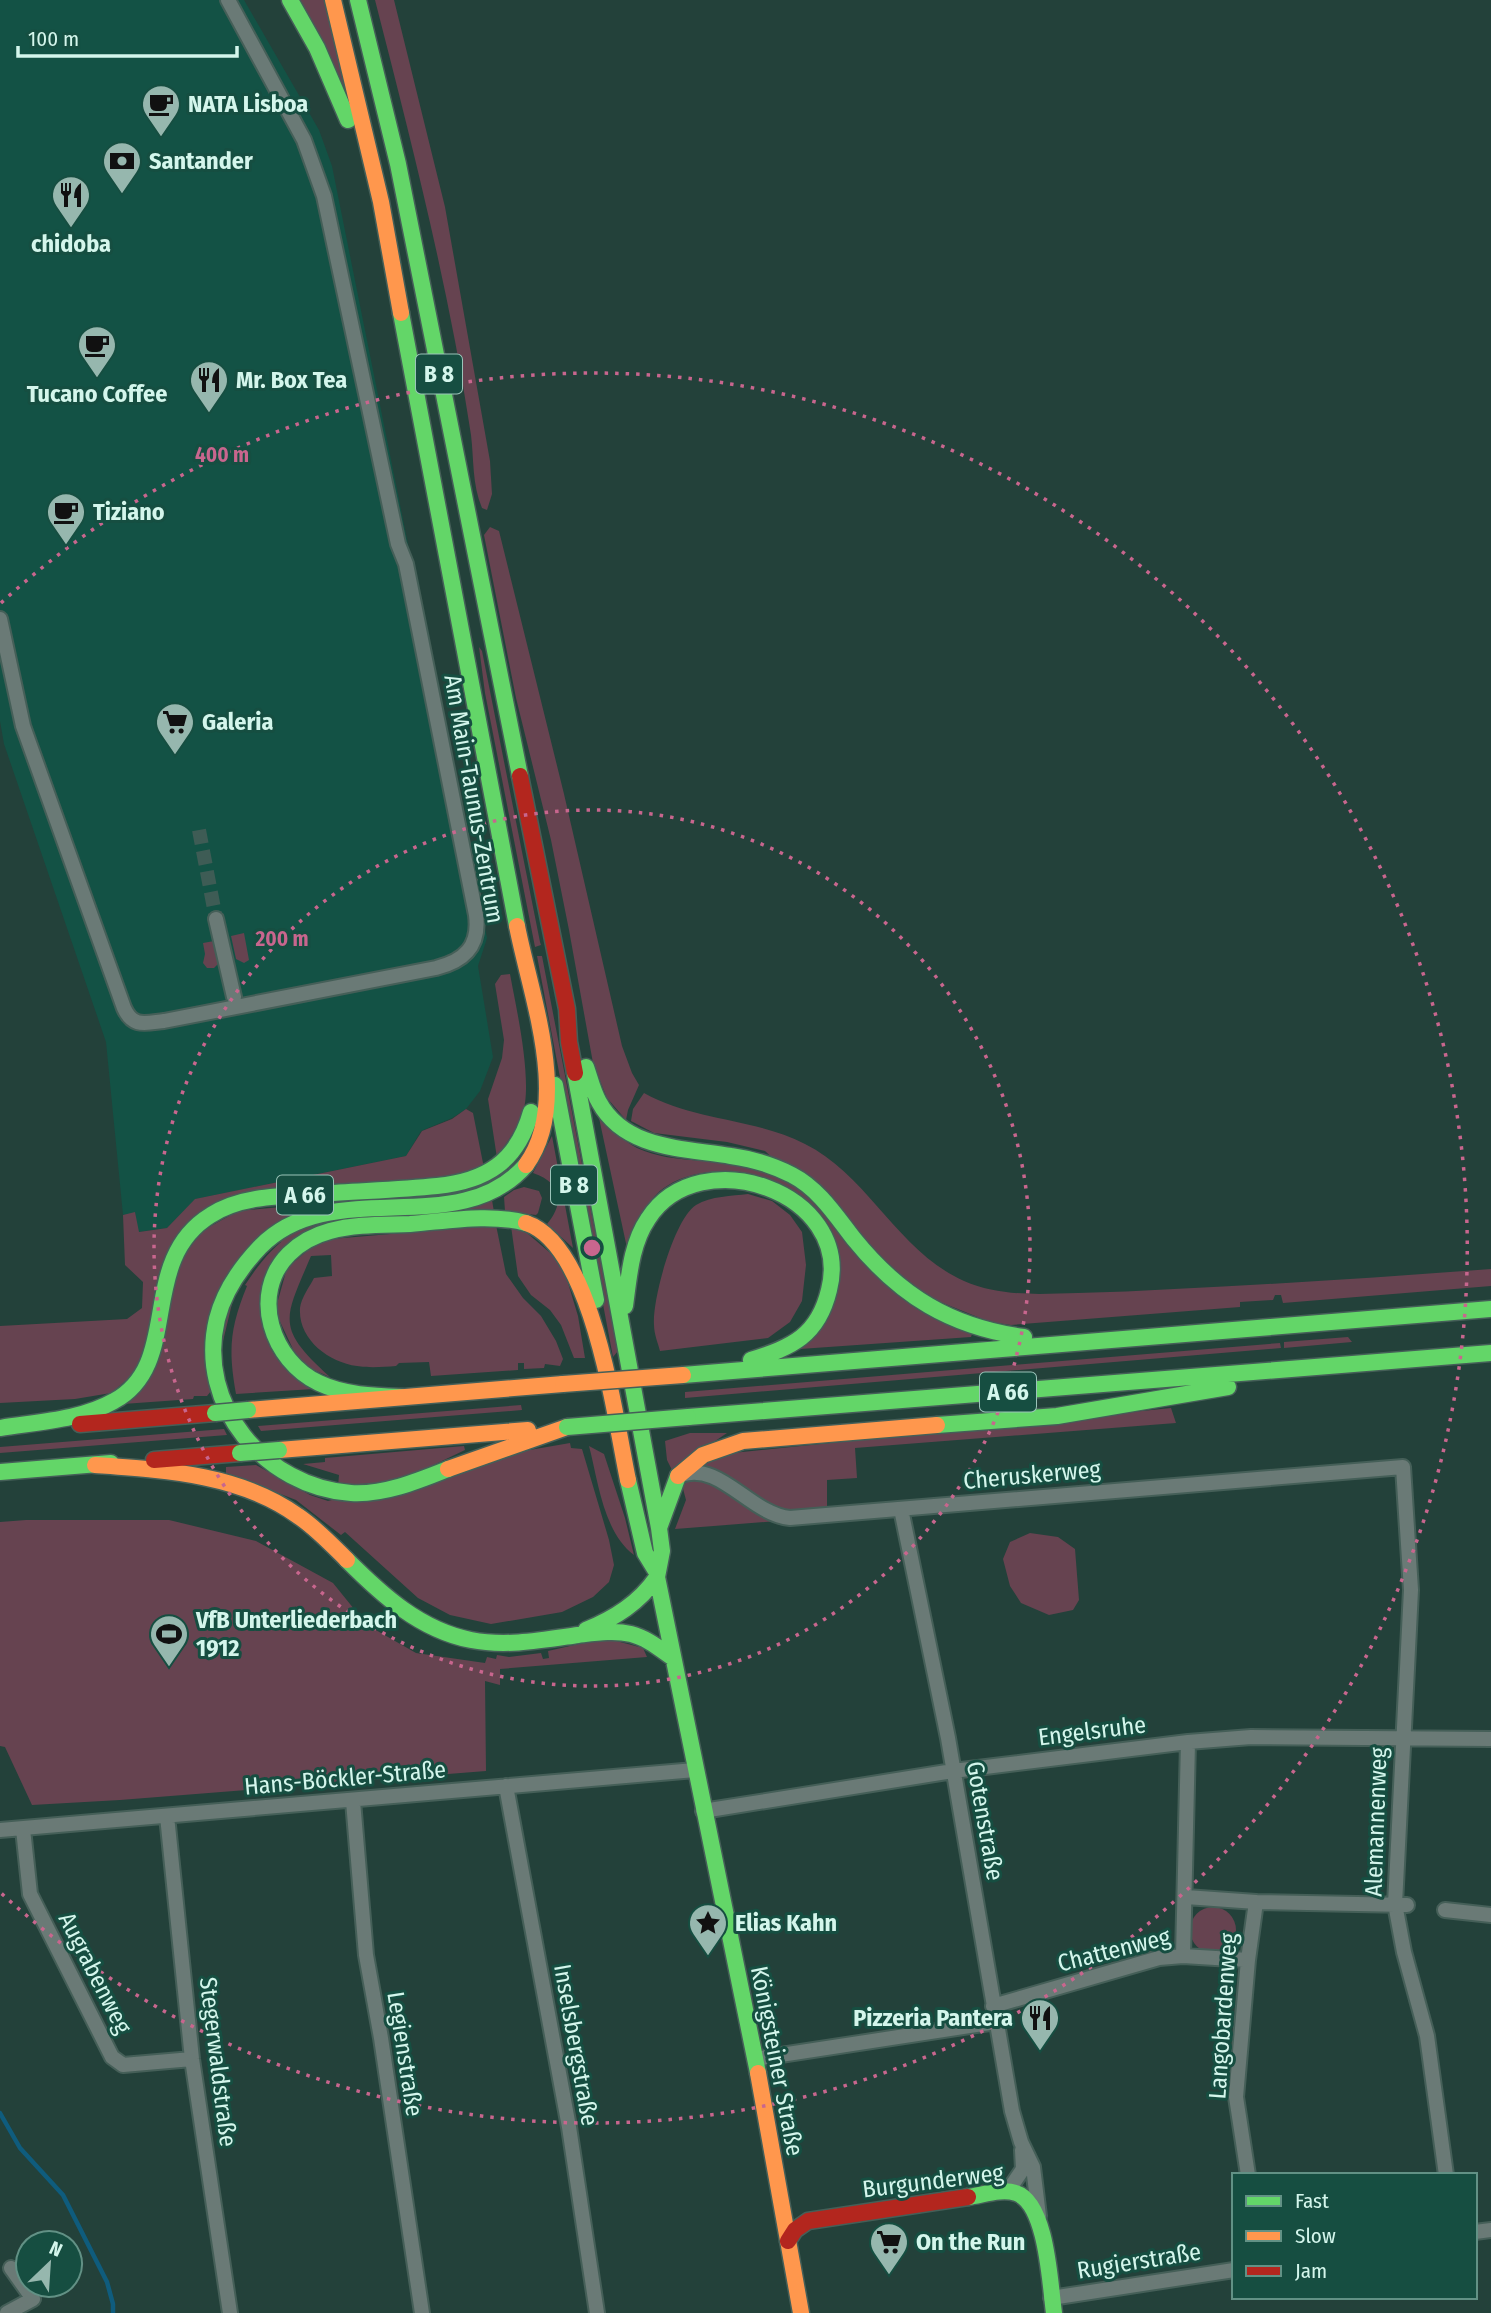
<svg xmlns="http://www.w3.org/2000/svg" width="1491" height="2313" font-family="'Fira Sans Condensed',sans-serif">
	<rect width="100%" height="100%" fill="#23413a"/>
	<path fill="#135245" d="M0,0H244L319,130L332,166L487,938L478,966L493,1057L480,1091L466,1109L452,1118L421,1131L406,1156L196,1199L167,1228L138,1232L135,1213L123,1215L106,1042L4,744L0,721Z"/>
	<path fill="#664350" d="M295,0H324L361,142Z
		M375,0H394L445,207L490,461L492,494L487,510L482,508C472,484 474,460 471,435C466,404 461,372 455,341C433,226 404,113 375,0Z
		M490,527L499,531L564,794L622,1046L632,1073L639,1085L628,1110L626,1120L607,1098L593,1063L569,930L551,840L516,698L484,535Z
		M479,647L482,651L540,942L541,945L535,947L485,693Z
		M244,933L249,960L244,963L236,959L231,936Z
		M214,941L218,964L214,968H207L203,963L205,954L203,943Z
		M537,956H542L618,1351L613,1357Z
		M510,974C516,1007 534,1085 522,1115C517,1130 505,1144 497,1158L488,1099L502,1058L504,1040L495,984L501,975Z
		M644,1093C694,1121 754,1118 805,1144C869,1176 897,1251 964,1281C1001,1297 1039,1294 1078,1293C1110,1292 1142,1291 1174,1289C1280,1284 1385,1277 1491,1269V1286L1283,1303L1281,1295H1275L1273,1300L1240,1302V1307L1011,1325L990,1322L923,1295L765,1151L727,1142L654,1133L631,1121L633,1109Z
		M466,1109L473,1113L484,1168L464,1176L297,1187L188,1223L135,1373L111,1393L75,1399L0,1403V1326L127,1319L142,1308L143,1282L125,1265L123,1215L135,1212L139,1232L167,1228L195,1199L406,1156L422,1131L452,1119Z
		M599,1118C611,1128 623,1141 637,1148C680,1168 733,1154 777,1175C808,1191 825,1215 846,1241C885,1289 913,1314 972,1334L971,1337L800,1349C875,1278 839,1186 739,1173C714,1170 689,1172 667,1186C646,1198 637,1227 627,1248Z
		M552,1136L573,1248L547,1224C566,1201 560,1182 533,1173Z
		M524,1187L539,1191L542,1198L538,1213L536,1215L505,1211L504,1197L514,1190Z
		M423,1194L244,1254L211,1391L207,1396H194L193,1399L123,1404L177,1265L202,1231L238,1211Z
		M748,1194L772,1201L790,1215L802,1232L806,1265L802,1301L790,1322L768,1338L660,1351C658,1343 654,1334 654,1325C652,1300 674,1219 696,1205C711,1196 732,1196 748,1194Z
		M492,1200L494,1212C462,1213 430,1215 398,1217C349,1221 286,1222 268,1278C264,1290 261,1302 262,1315C263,1348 285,1374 314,1389L236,1394C228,1349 230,1328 247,1286L245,1285C258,1265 272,1247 292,1234C335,1209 412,1216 461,1209C472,1207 482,1202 492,1200Z
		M496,1225L506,1274L523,1298L541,1316L556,1341L563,1359L560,1366L545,1364L544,1368L524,1369V1363H518V1370L431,1376L429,1362L399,1363L396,1366C383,1367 369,1368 357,1366C328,1362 298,1339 300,1308C301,1298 310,1286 314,1278L332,1276L331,1255L311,1256C284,1320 275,1327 330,1377L300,1364L275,1311L287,1268L320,1240Z
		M511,1226L520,1227L562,1263L578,1316L585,1358H574L561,1325L550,1310L531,1295L518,1276Z
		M1348,1337L1352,1342L1284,1348V1342Z
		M1280,1343L1281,1348L685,1398V1392Z
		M521,1405L522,1410L261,1431L258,1426Z
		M1171,1408L1176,1423L855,1448L857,1478L827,1480V1508L777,1510L696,1467L713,1455Z
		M224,1429L227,1435L0,1453V1447Z
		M690,1433H727L672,1470L667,1460L665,1441Z
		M570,1443L571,1448L582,1449L609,1540L614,1565L609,1582L593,1597L562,1612L491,1624L450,1615L418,1598L345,1532L341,1535L296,1500L226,1473V1467L256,1465L310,1495L328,1501L507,1454Z
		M464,1446L465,1450L400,1481L338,1486L339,1475L303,1464L325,1462V1458Z
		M589,1446L604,1454L625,1518L634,1555C603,1532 598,1480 589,1446Z
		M693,1479L719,1484L764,1517L778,1521L675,1529L686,1500L682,1485Z
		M26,1520H169L256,1541L333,1583L367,1625L416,1653L485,1663L487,1657L496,1659L497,1655L509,1657L541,1653L543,1659L549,1658L548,1651L605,1638L643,1648L647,1657L500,1669V1685L485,1681L486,1771L120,1800L32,1805L5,1747L0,1746V1522Z
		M1030,1533L1058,1537L1075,1549L1079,1600L1073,1610L1049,1615L1021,1603L1010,1586L1003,1559L1010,1542Z
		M1190 1930a23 23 0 1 1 46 0a23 23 0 1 1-46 0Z"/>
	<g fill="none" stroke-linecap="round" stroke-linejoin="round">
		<path stroke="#0f5c7d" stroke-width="4.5" d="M0,2113L20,2148L63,2195L107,2282L113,2304V2313"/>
		<path stroke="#3e5c55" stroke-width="14" stroke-dasharray="14 7" stroke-linecap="butt" d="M199,830L216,919"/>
		<defs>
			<path id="street" d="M0,619L23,726L124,1008C133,1028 145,1023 164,1021L436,968C465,961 480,946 476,915L406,564L398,544L324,196L304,140L228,0
				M216,919L234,997
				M681,1475C720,1461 750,1514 790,1518L1403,1467L1411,1590L1395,1904L1404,1952L1427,2036L1446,2175
				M901,1509L948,1738L1012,2111L1021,2142L1033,2167L1039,2216
				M506,1786L569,2127L597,2313
				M353,1801L366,1955L381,2038L422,2313
				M703,1811L953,1771L1188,1742L1251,1737L1491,1739
				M167,1816L192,2059L230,2313
				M23,1829L30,1894L112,2057L123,2065L192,2059
				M0,1830L695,1770
				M1186,1897L1256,1902L1407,1905
				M1445,1910L1491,1915
				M1183,1956L1188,1742
				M993,2006L1159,1958L1183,1956L1248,1960
				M755,2059L996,2022
				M1248,2175L1236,2097L1248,1960L1256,1902
				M1008,2191L1023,2169L1022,2150
				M1475,2232L1491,2230
				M1051,2298L1234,2270
				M7,2313L33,2299L11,2268"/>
			<path id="fast" d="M290,0L317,48L348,120
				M358,0L398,164L520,776
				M401,313L517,926
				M586,1067C590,1078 593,1092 599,1102C625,1150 685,1148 731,1156C752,1159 773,1165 792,1175C819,1189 836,1216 854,1239C900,1296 951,1327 1024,1337
				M575,1073L659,1528
				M555,1085L596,1300
				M625,1306C629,1277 631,1244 648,1219C699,1139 854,1192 829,1290C818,1336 792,1347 751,1360
				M683,1375L1491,1309
				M402,1397C374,1396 344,1395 319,1383C272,1361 249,1294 289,1254C300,1243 315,1235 330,1231C356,1224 383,1225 410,1224C448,1221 489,1213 526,1223
				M688,1417L1491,1353
				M937,1425L1057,1416L1228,1387
				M0,1428C37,1422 81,1420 114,1401C184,1363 136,1261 211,1215C242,1195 284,1196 320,1194C359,1191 398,1190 437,1186C486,1181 517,1162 531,1112
				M448,1469C418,1481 384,1495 351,1493C265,1487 196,1405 217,1319C224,1291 241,1267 260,1247C332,1173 458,1243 526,1165
				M0,1472L111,1463
				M678,1476L659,1528L662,1551L657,1577L758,2073
				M628,1480L645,1553L656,1571
				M347,1560C382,1595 420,1630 471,1640C506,1647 543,1640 578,1635C595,1633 614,1630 631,1634C647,1638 660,1649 673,1658
				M586,1630C615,1618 639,1603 657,1577
				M968,2197C983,2195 1002,2188 1016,2193C1047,2203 1050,2285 1054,2313"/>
			<path id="slow" d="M333,0L381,202L401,313
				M517,926C530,994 572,1102 526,1165
				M526,1223C593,1245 615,1418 628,1480
				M248,1410L563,1384
				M279,1450L528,1430
				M95,1465C164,1470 240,1474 298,1516C316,1528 331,1544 347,1560
				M448,1469L567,1427
				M678,1476L703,1455L743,1441L937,1425
				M758,2073L801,2313"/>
			<path id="jam" d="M520,776L567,1009L569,1042L575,1073
				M80,1424L215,1413
				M154,1460L240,1453
				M788,2241L795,2230L808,2221L968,2197"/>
		</defs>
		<use href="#street" stroke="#455f58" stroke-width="18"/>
		<use href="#fast" stroke="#455f58" stroke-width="19"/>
		<use href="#slow" stroke="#455f58" stroke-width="19"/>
		<use href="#jam" stroke="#455f58" stroke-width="19"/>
		<use href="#street" stroke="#6a7a76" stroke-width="14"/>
		<use href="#fast" stroke="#63d668" stroke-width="16"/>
		<use href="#slow" stroke="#ff974d" stroke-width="16"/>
		<use href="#jam" stroke="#b3261e" stroke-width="16"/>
		<defs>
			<path id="fast-bridge" d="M215,1413L248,1410
				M567,1427L688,1417
				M240,1453L279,1450"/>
			<path id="slow-bridge" d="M563,1384L683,1375"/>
		</defs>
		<use href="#fast-bridge" stroke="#455f58" stroke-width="19" stroke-linecap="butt"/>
		<use href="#slow-bridge" stroke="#455f58" stroke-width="19" stroke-linecap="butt"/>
		<use href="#fast-bridge" stroke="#63d668" stroke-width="16"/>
		<use href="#slow-bridge" stroke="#ff974d" stroke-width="16"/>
	</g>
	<g fill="none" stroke="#c8668e" stroke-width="3.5" stroke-dasharray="3.5 7">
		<circle cx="592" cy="1248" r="438"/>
		<path d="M1 603A875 875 0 1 1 1 1893"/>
	</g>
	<defs>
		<symbol id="cafe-pin" viewBox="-11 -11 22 30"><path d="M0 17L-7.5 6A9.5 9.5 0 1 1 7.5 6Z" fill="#96b7ae" stroke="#164e41"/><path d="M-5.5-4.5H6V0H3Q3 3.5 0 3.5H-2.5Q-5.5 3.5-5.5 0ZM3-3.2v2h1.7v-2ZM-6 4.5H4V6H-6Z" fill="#111"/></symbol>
		<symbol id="bank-pin" viewBox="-11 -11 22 30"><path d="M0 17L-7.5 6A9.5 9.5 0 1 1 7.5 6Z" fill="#96b7ae" stroke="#164e41"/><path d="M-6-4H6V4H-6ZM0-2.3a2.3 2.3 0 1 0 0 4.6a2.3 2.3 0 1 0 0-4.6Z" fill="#111"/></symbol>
		<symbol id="restaurant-pin" viewBox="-11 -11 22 30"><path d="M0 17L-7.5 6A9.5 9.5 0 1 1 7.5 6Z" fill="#96b7ae" stroke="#164e41"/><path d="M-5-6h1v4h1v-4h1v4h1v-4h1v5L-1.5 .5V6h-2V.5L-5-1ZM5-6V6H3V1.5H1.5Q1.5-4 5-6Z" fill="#111"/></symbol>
		<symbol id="supermarket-pin" viewBox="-11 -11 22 30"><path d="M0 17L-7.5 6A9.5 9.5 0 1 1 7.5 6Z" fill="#96b7ae" stroke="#164e41"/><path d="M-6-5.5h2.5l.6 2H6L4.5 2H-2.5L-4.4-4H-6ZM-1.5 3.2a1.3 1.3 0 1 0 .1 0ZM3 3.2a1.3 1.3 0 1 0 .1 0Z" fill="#111"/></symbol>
		<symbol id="stadium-pin" viewBox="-11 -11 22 30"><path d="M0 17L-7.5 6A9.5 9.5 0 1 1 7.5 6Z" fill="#96b7ae" stroke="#164e41"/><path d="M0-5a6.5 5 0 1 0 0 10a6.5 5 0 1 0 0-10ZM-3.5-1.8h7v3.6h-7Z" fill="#111"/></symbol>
		<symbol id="sight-pin" viewBox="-11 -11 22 30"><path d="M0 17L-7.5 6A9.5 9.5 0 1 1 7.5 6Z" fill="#96b7ae" stroke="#164e41"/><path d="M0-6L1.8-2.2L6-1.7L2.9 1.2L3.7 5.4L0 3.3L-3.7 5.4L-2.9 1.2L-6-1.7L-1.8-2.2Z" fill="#111"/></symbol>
	</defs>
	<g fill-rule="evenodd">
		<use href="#cafe-pin" x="139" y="82" width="44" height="60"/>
		<use href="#bank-pin" x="100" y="139" width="44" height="60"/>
		<use href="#restaurant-pin" x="49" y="173" width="44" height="60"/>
		<use href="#cafe-pin" x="75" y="323" width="44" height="60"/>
		<use href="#restaurant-pin" x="187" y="358" width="44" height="60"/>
		<use href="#cafe-pin" x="44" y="490" width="44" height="60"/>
		<use href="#supermarket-pin" x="153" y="700" width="44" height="60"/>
		<use href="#stadium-pin" x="147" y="1612" width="44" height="60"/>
		<use href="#sight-pin" x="686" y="1901" width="44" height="60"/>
		<use href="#restaurant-pin" x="1018" y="1996" width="44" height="60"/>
		<use href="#supermarket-pin" x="867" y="2220" width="44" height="60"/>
	</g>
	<g text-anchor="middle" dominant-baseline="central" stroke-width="6" stroke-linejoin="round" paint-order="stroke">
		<g fill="#164e41" stroke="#9bc4b9" stroke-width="2">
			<rect x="416" y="354.5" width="46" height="39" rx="5"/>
			<rect x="551" y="1165.5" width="46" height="39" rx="5"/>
			<rect x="277" y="1175.5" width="56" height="39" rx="5"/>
			<rect x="980" y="1372.5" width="56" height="39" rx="5"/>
		</g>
		<g font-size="23" font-weight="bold" fill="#d4f6ec">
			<text x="439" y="374">B 8</text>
			<text x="574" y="1185">B 8</text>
			<text x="305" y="1195">A 66</text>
			<text x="1008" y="1392">A 66</text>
		</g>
		<g font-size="24" font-weight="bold" fill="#d4f6ec" stroke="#164e41" text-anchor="start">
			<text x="188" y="104">NATA Lisboa</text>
			<text x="149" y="161">Santander</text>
			<text x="71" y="244" text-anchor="middle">chidoba</text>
			<text x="236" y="380">Mr. Box Tea</text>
			<text x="97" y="394" text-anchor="middle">Tucano Coffee</text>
			<text x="93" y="512">Tiziano</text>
			<text x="202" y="722">Galeria</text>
			<text x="196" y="1620">VfB Unterliederbach<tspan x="196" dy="28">1912</tspan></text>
			<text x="735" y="1923">Elias Kahn</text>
			<text x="1013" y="2018" text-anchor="end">Pizzeria Pantera</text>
			<text x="916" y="2242">On the Run</text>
		</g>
		<g font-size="24" fill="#d4f6ec" stroke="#164e41">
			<text transform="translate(474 799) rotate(80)">Am Main-Taunus-Zentrum</text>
			<text transform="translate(1032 1475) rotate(-5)">Cheruskerweg</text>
			<text transform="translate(1092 1731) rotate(-7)">Engelsruhe</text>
			<text transform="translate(345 1778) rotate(-5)">Hans-Böckler-Straße</text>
			<text transform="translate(985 1821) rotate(80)">Gotenstraße</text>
			<text transform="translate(1376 1822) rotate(-88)">Alemannenweg</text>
			<text transform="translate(1114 1950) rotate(-14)">Chattenweg</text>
			<text transform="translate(95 1973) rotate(63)">Augrabenweg</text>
			<text transform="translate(1223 2016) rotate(-86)">Langobardenweg</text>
			<text transform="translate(576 2045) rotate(80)">Inselsbergstraße</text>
			<text transform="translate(405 2054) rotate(81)">Legienstraße</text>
			<text transform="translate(777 2061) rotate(79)">Königsteiner Straße</text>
			<text transform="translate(218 2062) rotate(83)">Stegerwaldstraße</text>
			<text transform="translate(933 2181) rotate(-7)">Burgunderweg</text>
			<text transform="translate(1139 2261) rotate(-9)">Rugierstraße</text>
		</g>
	</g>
	<circle cx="592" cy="1248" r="10" fill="#c8668e" stroke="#164e41" stroke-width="3.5"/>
	<g font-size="21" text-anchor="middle" font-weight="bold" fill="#c8668e" stroke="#164e41" stroke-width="6" stroke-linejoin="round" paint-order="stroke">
		<text x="222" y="462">400 m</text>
		<text x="282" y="946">200 m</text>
	</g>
	<rect x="1232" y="2173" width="245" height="126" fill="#164e41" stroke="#629185" stroke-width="2"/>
	<rect x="1246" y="2196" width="35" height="10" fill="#63d668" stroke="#629185" stroke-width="2"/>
	<text x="1295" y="2208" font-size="21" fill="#d4f6ec">Fast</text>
	<rect x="1246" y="2231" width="35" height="10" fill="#ff974d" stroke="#629185" stroke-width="2"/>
	<text x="1295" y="2243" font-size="21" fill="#d4f6ec">Slow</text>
	<rect x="1246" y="2266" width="35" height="10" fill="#b3261e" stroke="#629185" stroke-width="2"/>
	<text x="1295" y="2278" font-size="21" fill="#d4f6ec">Jam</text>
	<g transform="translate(49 2264) rotate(25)"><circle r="33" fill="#164e41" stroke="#629185" stroke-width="2"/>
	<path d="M0-5L12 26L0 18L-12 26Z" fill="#96b7ae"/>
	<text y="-10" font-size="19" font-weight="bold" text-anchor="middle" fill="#d4f6ec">N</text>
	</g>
	<path d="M18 46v10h219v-10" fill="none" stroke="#d4f6ec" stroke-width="3.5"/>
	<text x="28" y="46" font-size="21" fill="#d4f6ec" stroke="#164e41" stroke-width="5" paint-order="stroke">100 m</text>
</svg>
